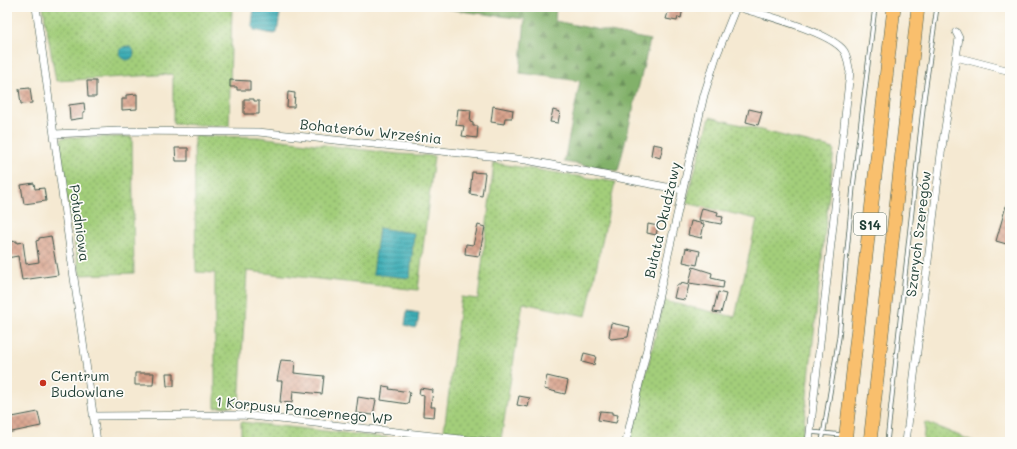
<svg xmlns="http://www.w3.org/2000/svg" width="1017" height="449" font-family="Mali,sans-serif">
	<defs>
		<pattern id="grass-dots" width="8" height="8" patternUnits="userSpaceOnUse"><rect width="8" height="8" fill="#a3ce7a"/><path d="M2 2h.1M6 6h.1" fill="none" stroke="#84a865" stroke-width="1.8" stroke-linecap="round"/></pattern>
		<pattern id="forest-firs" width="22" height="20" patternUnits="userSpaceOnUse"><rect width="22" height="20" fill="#82b16a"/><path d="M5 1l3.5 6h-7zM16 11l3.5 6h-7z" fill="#6a9158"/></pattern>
		<pattern id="water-rules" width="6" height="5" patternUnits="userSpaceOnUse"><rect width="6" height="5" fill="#3cadb6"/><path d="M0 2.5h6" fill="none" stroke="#328e95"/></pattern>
		<pattern id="building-cross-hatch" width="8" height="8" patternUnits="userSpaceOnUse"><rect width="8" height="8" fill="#d8a18a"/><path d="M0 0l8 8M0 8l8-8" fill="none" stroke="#af8472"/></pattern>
	</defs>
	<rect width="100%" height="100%" fill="#fdfcf7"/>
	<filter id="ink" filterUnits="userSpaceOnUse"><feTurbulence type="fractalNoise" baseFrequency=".025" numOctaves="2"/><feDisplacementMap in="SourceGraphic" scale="8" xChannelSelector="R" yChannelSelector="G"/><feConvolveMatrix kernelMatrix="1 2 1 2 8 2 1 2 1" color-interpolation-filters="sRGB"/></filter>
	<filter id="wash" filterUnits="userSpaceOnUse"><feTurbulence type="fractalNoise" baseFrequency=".012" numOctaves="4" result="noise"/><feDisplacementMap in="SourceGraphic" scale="16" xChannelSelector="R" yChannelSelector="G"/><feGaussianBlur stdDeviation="0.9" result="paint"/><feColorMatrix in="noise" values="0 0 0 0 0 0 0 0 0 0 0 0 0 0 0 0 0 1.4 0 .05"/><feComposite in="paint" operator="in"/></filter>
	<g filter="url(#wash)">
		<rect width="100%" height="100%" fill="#f5e9d2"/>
		<path fill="url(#grass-dots)" stroke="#618657" d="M43,7H232L229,126L173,124V74L56,81Z
			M710,117L834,149L802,442H629L664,301L735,317L757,219L686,203Z
			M194,136L258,137L398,154L434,156L418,290L247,271L239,405L215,408V273L196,272Z
			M72,137H132L134,273L80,275L58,147L62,138Z
			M494,163L615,182L586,316L523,303L501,439L444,431L461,297L478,299Z
			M241,422L419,441L241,442Z
			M925,422L975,442H923Z"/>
		<path fill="url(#forest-firs)" stroke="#50774f" d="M437,7H556L555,21L650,40L618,171L564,162L580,81L520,73L525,19L468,12Z"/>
		<path fill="url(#water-rules)" stroke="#2e7575" d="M254,7H281L277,33L273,34L254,30L252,25Z
			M120 53a7 7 0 1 1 14 0a7 7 0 1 1-14 0Z
			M379,228L414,233L410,278L373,274Z
			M407,311L419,313L418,322L415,328L405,325Z"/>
		<g id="blocks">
			<path fill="url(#building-cross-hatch)" d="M673,7L683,8L681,18L678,17L677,21L666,19L669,9L672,10Z
				M230,80L250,81V90H237V87H230Z
				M87,81H96V97H88Z
				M30,88L32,103L21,104L19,89Z
				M288,92L295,93L294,107H287Z
				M137,94V109L122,110V99H126V95Z
				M244,99H254V101H259V114H244Z
				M84,103L85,112H83V118L70,120L69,105Z
				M493,106L513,110L512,118H505L504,124L491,122Z
				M458,109L471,110L470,122L473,123V126H478L477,138L462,136L464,126L456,125Z
				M749,109L762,112L758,125L746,122Z
				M553,110L560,112L558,123L550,122Z
				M653,144L663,146L660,158L651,155Z
				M175,148H188V161H176Z
				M472,172L485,173L482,196L470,194Z
				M34,183L35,189L44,188L46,201L24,204L21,185Z
				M1008,199H1010V245L996,241Z
				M702,208L718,212L717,216L723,217L721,224L699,220Z
				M691,221L704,224L701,238L688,235Z
				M648,224L658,226L656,235L647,233Z
				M478,225L485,227L479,256L465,254L466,244L473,245Z
				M51,236L58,275L22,280L18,256L7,258V242L17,241V243L23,242L26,264L39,262L36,241L39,240V238Z
				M686,248L700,251L697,265L683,262Z
				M693,267L712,273L711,278L724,281L723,288L689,283Z
				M681,283L689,285L685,300L674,298L677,285H680Z
				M718,292L726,294L721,313L713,312Z
				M611,323L630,327L628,337L611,339L609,336Z
				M584,353L596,356L594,365L582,362Z
				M281,360L295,361L294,373L324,376L322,394L293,391L292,403L280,402L282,381H277Z
				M135,373H154L153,385H135Z
				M166,373H174V386H167Z
				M547,376L568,381L565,394L544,389Z
				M383,386L390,387L389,389L410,392L408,404L381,400Z
				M420,388L433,390L431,407H435L434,417L423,416L424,395L419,394Z
				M519,396L530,398L528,407L517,405Z
				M358,397L376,400L373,415L356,413Z
				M600,411L612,412V414L618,415L616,423L598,420Z
				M38,412L41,426L7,433V418Z"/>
		</g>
	</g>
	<g filter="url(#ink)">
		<use href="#blocks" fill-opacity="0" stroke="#3f574c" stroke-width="1"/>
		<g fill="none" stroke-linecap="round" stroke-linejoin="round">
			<defs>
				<path id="service" d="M810,432L843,435
					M822,442L839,337L853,187L875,7
					M887,442L924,99L937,7"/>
				<path id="minor" d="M36,7L97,442
					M737,7C761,14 831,32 844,51C848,57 848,66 850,72L809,442
					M956,57L1010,71
					M54,134L118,131L258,132L526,160L682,190
					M93,416L242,415L488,442
					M626,442L704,95L716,57L736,7
					M906,442L941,154L959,38L956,32"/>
				<path id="motorway" d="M845,442L894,7
					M870,442L918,7"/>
			</defs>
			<use href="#service" stroke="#3f574c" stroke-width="5"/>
			<use href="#minor" stroke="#3f574c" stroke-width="8"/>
			<use href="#motorway" stroke="#3f574c" stroke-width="14"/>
			<use href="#service" stroke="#fff" stroke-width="3.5"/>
			<use href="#minor" stroke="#fff" stroke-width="7"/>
			<use href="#motorway" stroke="#f9bf6d" stroke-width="13"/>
		</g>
	</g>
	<circle fill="#c8321e" stroke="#fdfcf7" stroke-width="1.5" cx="43" cy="383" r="4"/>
	<g text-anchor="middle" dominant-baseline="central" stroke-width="3.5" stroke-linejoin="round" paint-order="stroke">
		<rect fill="#fdfcf7" stroke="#62766e" stroke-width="1" x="854" y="213" width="32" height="22" rx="3"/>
		<g font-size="13" font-weight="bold" fill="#1f3d34">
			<text x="870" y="224">S14</text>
		</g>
		<g font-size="14" fill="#1f3d34" stroke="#fdfcf7">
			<text transform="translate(371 131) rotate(6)">Bohaterów Września</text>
			<text transform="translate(662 220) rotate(-77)">Bułata Okudżawy</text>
			<text transform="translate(80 223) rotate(82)">Południowa</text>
			<text transform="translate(918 234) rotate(-83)">Szarych Szeregów</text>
			<text transform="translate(304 410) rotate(6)">1 Korpusu Pancernego WP</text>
		</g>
		<g font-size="14" fill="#1f3d34" stroke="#fdfcf7" text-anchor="start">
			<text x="51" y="375">Centrum<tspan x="51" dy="16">Budowlane</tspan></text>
		</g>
	</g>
	<rect width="1017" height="449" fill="none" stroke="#fdfcf7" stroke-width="24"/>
</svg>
